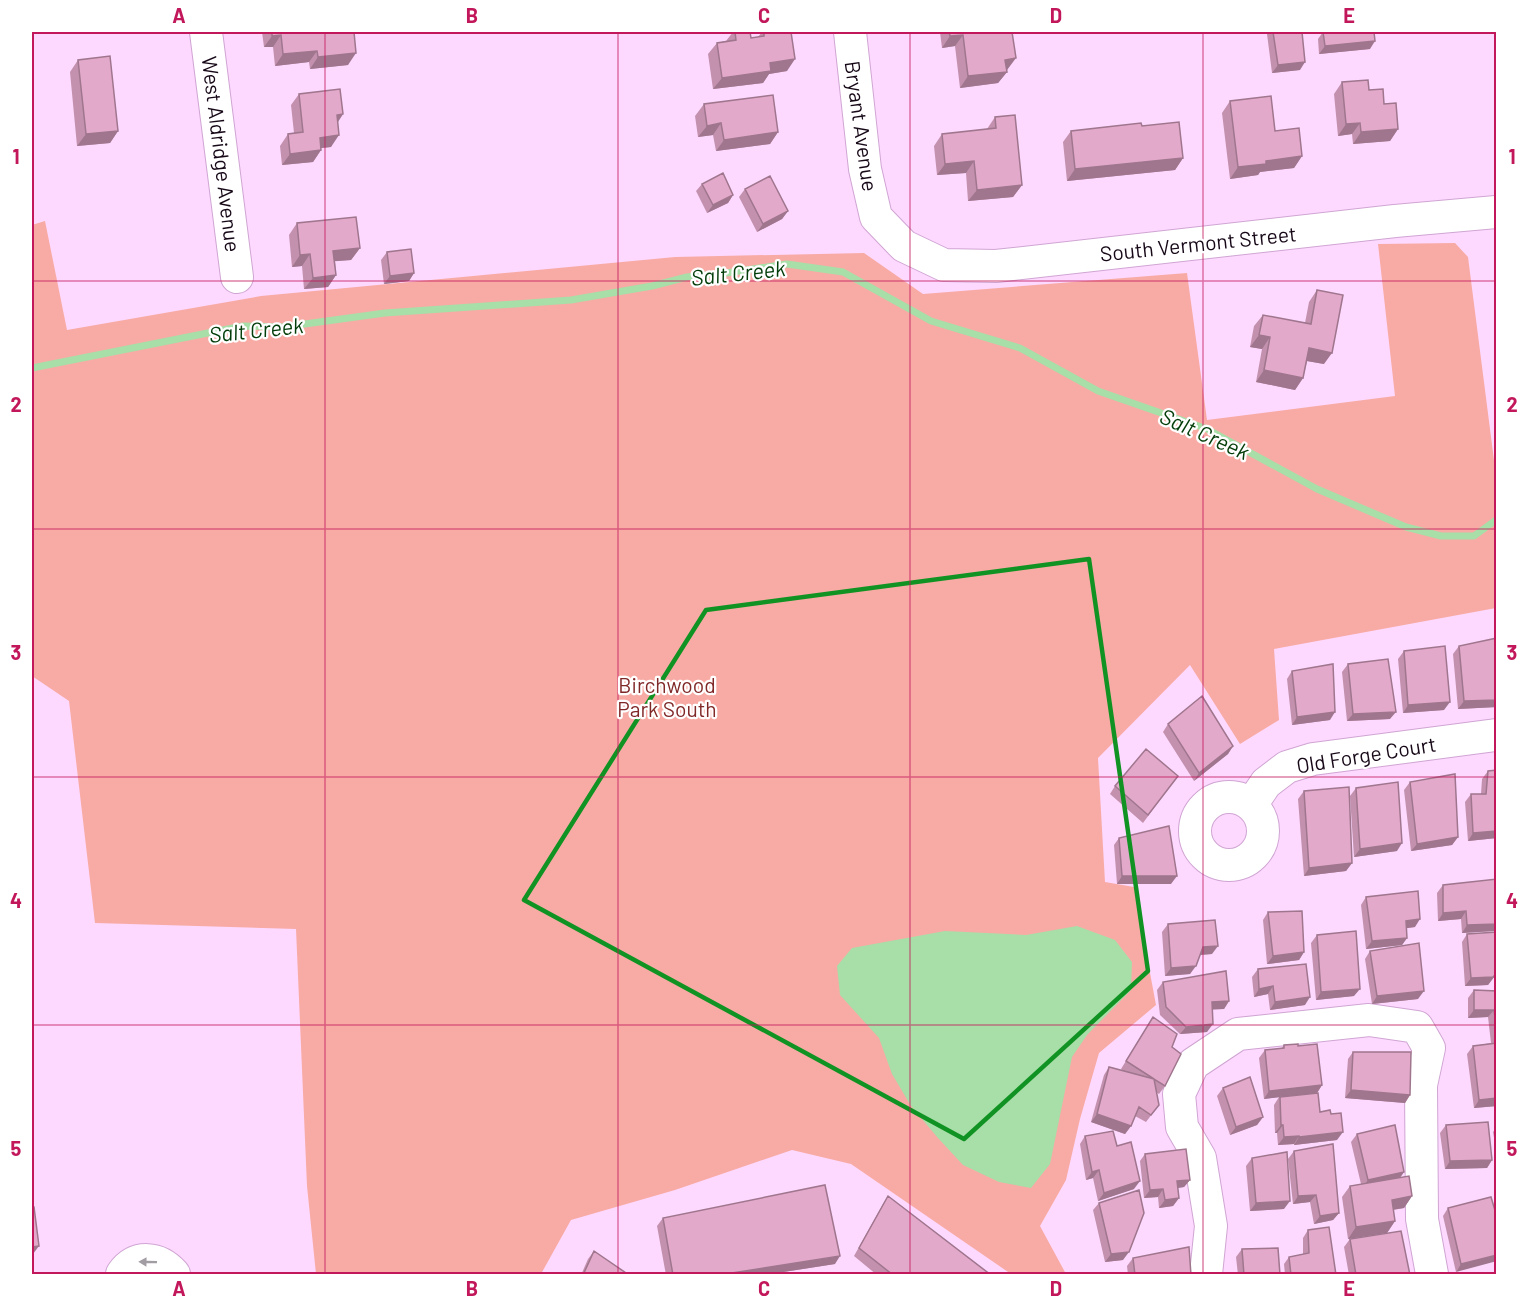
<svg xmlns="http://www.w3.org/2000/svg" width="1528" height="1306" font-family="Barlow,sans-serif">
	<rect width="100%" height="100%" fill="#fdd9ff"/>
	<path fill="#f8aba5" d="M45,221L67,330L261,296L675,257L864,253L923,294L1187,273L1207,420L1395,396L1378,244L1455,243L1468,257L1496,476V608L1274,649L1279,720L1240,744L1190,665L1098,758L1105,882L1134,887L1156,1005L1099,1053L1080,1119L1066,1180L1040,1226L1066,1274H1011L851,1164L792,1150L675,1190L571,1220L541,1274H316L307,1186L296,929L95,923L69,701L32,676V225Z"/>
	<path fill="#a8dea7" d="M1077,926L1115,940L1132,962L1131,990L1087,1035L1072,1057L1050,1164L1031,1188L999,1182L963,1165L938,1138L911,1106L892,1074L879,1038L840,995L837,966L852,948L945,931L1026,935Z"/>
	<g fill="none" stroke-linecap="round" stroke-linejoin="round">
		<path stroke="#a8dea7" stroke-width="7" d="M32,368L243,326L283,327L385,313L571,300L652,286L687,277L726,273L787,264L843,272L931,321L1020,348L1098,391L1207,429L1317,489L1406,527L1441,536H1474L1496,520"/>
		<defs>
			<path id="minor" d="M206,32L237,277
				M850,32L865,169L876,217L904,246L944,265L996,266L1395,221L1496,212
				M1195 831a34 34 0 1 1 68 0a34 34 0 1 1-68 0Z
				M1251,805L1266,783L1287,767L1313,759L1496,735
				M122,1274C136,1254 159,1257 174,1274
				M1206,1274L1211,1226L1200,1158L1182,1127L1179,1094L1193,1064L1238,1034L1369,1020L1417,1027L1429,1048L1421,1085L1422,1219L1432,1274"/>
		</defs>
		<use href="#minor" stroke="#d0a5d3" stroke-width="34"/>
		<use href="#minor" stroke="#fff" stroke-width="32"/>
	</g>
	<path fill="#c391ae" d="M262,32H354L348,65L310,69L309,62L275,66L273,47H264Z
		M733,32H750L751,38L758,37L762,32H791L787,71L769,74L763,83L713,89L708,54L717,43L726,41Z
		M940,32H1012L1007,70H1006L1007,72L998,83L960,88L955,46L942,48Z
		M1269,32H1273L1300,70L1272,73L1267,34Z
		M1323,32L1370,49L1319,54L1318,39Z
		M78,60L118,131L110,143L77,146L70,72Z
		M1342,82L1369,90L1384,104L1398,129L1390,141L1353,144L1352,134L1338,136L1334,94Z
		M299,94L343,114L338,122L331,147L321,148V150L313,162L282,165L280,146L288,134L294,133L291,105Z
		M1230,101L1275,131L1302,156L1294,168L1260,172L1258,175L1230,179L1222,113Z
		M704,104L778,132L770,144L716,151L713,135L698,137L695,116Z
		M995,117L1022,185L1013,197L968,201L966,173L937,175L934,146L942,134L987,129Z
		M1142,126L1183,158L1175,170L1067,181L1063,142L1071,131Z
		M702,184L733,195L728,203L707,213L696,191Z
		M745,189L788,211L782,219L757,232L739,197Z
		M297,223L360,248L351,260L335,261L336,275L328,287L304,289L302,266L292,267L289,235Z
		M387,252L414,273L409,281L384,284L381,260Z
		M1317,290L1324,364L1307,361L1303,378L1295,390L1256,382L1262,349L1250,347L1254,326L1263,315L1305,323L1309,302Z
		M1459,646L1497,707L1458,709L1453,654Z
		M1404,651L1444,710L1403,713L1398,659Z
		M1348,664L1390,719L1347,721L1342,672Z
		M1292,671L1330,720L1292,725L1287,679Z
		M1168,724L1233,746L1228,754L1194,781L1163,732Z
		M1497,770V838L1468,841L1465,802L1471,794H1481L1482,779L1488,771Z
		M1178,776L1143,823L1110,794L1115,786Z
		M1410,782L1458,837L1452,845L1411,851L1404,790Z
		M1356,788L1397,851L1354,857L1350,796Z
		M1304,791L1352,863L1346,871L1304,876L1298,799Z
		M1119,838L1171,884H1117L1114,845Z
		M1443,885L1497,924V928L1494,931L1462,933L1461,919L1438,921L1437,893Z
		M1366,897L1415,927L1407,928V938L1402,945L1366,949L1361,905Z
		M1268,912L1304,952L1299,960L1267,964L1263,920Z
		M1168,924L1212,954L1200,955L1190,974L1165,976L1162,932Z
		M1467,934L1497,973L1488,985L1465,986L1462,942Z
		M1317,935L1354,996L1316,1000L1311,943Z
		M1370,951L1418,999L1372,1004L1365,959Z
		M1258,969L1305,1005L1270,1010L1268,994L1254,997L1252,977Z
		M1163,982L1229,1001L1224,1009H1212L1207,1032L1180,1034L1160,1015L1157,990Z
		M1474,990L1497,991V1106L1474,1108L1467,1054L1473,1046L1491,1043L1488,1017L1468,1018V998Z
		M1153,1017L1172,1047L1165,1086L1159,1094L1156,1092L1159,1105L1146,1122L1135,1116L1131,1126L1125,1134L1091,1122L1104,1075L1109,1067L1123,1071L1121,1069Z
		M1284,1045L1298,1046L1322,1085L1317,1093L1284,1096L1320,1112L1337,1140L1294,1145V1144L1278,1145L1277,1133H1275L1274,1105L1279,1097L1264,1099L1259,1058L1265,1050L1281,1049Z
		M1353,1052L1410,1095L1405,1103L1345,1098L1348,1059Z
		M1223,1088L1263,1117L1257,1125L1230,1135L1217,1096Z
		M1446,1125L1492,1160L1487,1168L1445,1169L1440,1133Z
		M1497,1127V1154L1493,1132Z
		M1357,1134L1404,1172L1400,1178L1412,1196L1404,1208L1393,1210L1395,1221L1387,1233L1348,1239L1342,1197L1350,1186L1361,1184L1351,1142Z
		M1085,1136L1117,1146L1134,1189L1098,1201L1093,1178L1086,1180L1080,1144Z
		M1294,1151L1339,1213L1333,1220L1314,1224L1310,1202L1293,1204L1288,1159Z
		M1145,1154L1190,1180L1184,1187L1177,1188L1179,1198L1173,1206L1159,1208L1158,1197L1144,1198L1140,1161Z
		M1252,1158L1284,1209L1250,1211L1246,1166Z
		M888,1196L991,1275H877L854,1256L883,1204Z
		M1099,1203L1123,1260L1105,1262L1093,1210Z
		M1448,1208L1497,1217L1456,1272L1443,1216Z
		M663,1218L835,1264L764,1275H666L657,1226Z
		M1308,1230L1336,1275H1285L1284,1264L1289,1257L1303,1254V1238Z
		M1350,1239L1410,1275H1349L1344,1247Z
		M1242,1249L1280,1275H1238L1236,1257Z
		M594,1251L629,1275H581L588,1259Z
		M1133,1258L1191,1275H1128L1127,1266Z"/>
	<path fill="#9f768d" d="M281,35L273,47H264L272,36Z
		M963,35L955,46L942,48L950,36Z
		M1375,41L1370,49L1319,54L1325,46Z
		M317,51L309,62L275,66L283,54Z
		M356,53L348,65L310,69L318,57Z
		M1016,58L1007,70L997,71L1005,60Z
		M795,59L787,71L769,74L763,83L713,89L722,78L770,63Z
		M1305,62L1300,70L1272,73L1278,65Z
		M1007,72L998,83L960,88L968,76Z
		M343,114L335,126L337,115Z
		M721,123L713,135L698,137L707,126Z
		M1360,123L1352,134L1338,136L1346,124Z
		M1398,129L1390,141L1353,144L1361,132Z
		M118,131L110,143L77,146L86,134Z
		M778,132L770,144L716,151L724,140Z
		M339,135L331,147L312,149L320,138Z
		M321,150L313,162L282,165L290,154Z
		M1302,156L1294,168L1260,172L1258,175L1230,179L1238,167L1266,161Z
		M1183,158L1175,170L1067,181L1075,169Z
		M974,161L966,173L937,175L945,164Z
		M1022,185L1013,197L968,201L977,190Z
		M733,195L728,203L707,213L713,205Z
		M788,211L782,219L757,232L763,224Z
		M360,248L351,260L325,262L333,251Z
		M310,254L302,266L292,267L300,255Z
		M414,273L409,281L384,284L390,276Z
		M336,275L328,287L304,289L313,278Z
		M1259,335L1270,337L1262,349L1250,347Z
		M1309,348L1332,353L1324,364L1301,360Z
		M1264,370L1303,378L1295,390L1256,382Z
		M1497,700V707L1458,709L1464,701Z
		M1450,702L1444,710L1403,713L1408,705Z
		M1335,712L1330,720L1292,725L1297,717Z
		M1396,712L1390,719L1347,721L1353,714Z
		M1233,746L1228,754L1194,781L1199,773Z
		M1497,831V838L1468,841L1473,833Z
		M1458,837L1452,845L1411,851L1417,844Z
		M1402,843L1397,851L1354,857L1360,849Z
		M1352,863L1346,871L1304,876L1309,868Z
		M1122,876H1177L1171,884H1117Z
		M1466,911L1461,919L1438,921L1443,913Z
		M1420,919L1415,927L1400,929L1406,921Z
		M1497,924V928L1494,931L1462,933L1467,925Z
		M1407,938L1402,945L1366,949L1372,941Z
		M1218,946L1212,954L1198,955L1203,947Z
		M1304,952L1299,960L1267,964L1273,956Z
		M1196,966L1190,974L1165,976L1171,968Z
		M1497,973L1488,985L1465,986L1471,978Z
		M1273,986L1268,994L1254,997L1259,989Z
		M1360,989L1354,996L1316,1000L1321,992Z
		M1424,991L1418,999L1372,1004L1377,996Z
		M1310,997L1305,1005L1270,1010L1275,1002Z
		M1229,1001L1224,1009L1206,1010L1212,1002Z
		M1474,1010H1494L1488,1017L1468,1018Z
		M1213,1024L1207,1032L1180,1034L1186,1027Z
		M1322,1085L1317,1093L1264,1099L1269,1091Z
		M1351,1090L1410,1095L1405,1103L1345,1098Z
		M1497,1098V1106L1474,1108L1479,1100Z
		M1097,1114L1131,1126L1125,1134L1091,1122Z
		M1263,1117L1257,1125L1230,1135L1236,1127Z
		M1281,1125H1283L1277,1133H1275Z
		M1343,1132L1337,1140L1294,1145L1299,1137Z
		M1299,1136L1294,1144L1278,1145L1284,1137Z
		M1492,1160L1487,1168L1445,1169L1450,1161Z
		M1099,1170L1093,1178L1086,1180L1092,1172Z
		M1404,1172L1398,1180L1362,1188L1368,1180Z
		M1190,1180L1184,1187L1171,1189L1177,1181Z
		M1140,1181L1134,1189L1098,1201L1104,1193Z
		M1163,1189L1158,1197L1144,1198L1150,1190Z
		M1316,1195L1310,1202L1293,1204L1298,1196Z
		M1412,1196L1404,1208L1384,1211L1392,1200Z
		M1179,1198L1173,1206L1159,1208L1165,1200Z
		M1290,1201L1284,1209L1250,1211L1256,1203Z
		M1339,1213L1333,1220L1314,1224L1320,1216Z
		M1395,1221L1387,1233L1348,1239L1356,1227Z
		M39,1246L33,1254H32V1247Z
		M1129,1252L1123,1260L1105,1262L1111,1254Z
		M1497,1255V1261L1456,1272L1461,1264Z
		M840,1256L835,1264L764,1275H719Z"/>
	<path fill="#e3a9ca" stroke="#9f768d" stroke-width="1.5" d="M272,32H354L356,53L318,57L317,51L283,54L281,35L272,36Z
		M735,32H750L751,38L764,36V32H791L795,59L770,63L771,71L722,78L717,43L736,40Z
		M949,32H1012L1016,58L1005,60L1007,72L968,76L963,35L950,36Z
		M1273,32H1302L1305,62L1278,65Z
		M1323,32H1374L1375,41L1325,46Z
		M110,56L118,131L86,134L78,60Z
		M1368,80L1369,90L1383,89L1384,104L1396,103L1398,129L1361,132L1360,123L1346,124L1342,82Z
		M340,89L343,114L337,115L339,135L320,138L321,150L290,154L288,134L303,132L299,94Z
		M773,95L778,132L724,140L721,123L707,126L704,104Z
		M1271,96L1275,131L1299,128L1302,156L1266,161V164L1238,167L1230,101Z
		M1015,115L1022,185L977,190L974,161L945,164L942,134L996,128L995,117Z
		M1179,122L1183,158L1075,169L1071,131L1141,123L1142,126Z
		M723,173L733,195L713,205L702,184Z
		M770,176L788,211L763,224L745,189Z
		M356,217L360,248L333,251L336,275L313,278L310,254L300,255L297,223Z
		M411,249L414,273L390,276L387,252Z
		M1317,290L1343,295L1332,353L1309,348L1303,378L1264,370L1270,337L1259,335L1263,315L1311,324Z
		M1497,638V700L1464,701L1459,646Z
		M1445,646L1450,702L1408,705L1404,651Z
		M1388,659L1396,712L1353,714L1348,664Z
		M1333,664L1335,712L1297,717L1292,671Z
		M1202,696L1233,746L1199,773L1168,724Z
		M1146,749L1178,776L1148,815L1115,786Z
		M1497,770V831L1473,833L1471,794H1486L1488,771Z
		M1455,774L1458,837L1417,844L1410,782Z
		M1398,782L1402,843L1360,849L1356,788Z
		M1349,787L1352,863L1309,868L1304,791Z
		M1169,826L1177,876H1122L1119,838Z
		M1497,879V924L1467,925L1466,911L1443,913V885Z
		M1418,891L1420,919L1406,921L1407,938L1372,941L1366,897Z
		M1302,911L1304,952L1273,956L1268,912Z
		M1215,920L1218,946L1203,947L1196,966L1171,968L1168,924Z
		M1356,931L1360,989L1321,992L1317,935Z
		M1497,932V973L1493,977L1471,978L1467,934Z
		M1419,943L1424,991L1377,996L1370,951Z
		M1306,964L1310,997L1275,1002L1273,986L1259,989L1258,969Z
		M1226,971L1229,1001L1212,1002L1213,1024L1186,1027L1166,1007L1163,982Z
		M1474,990L1497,991V1033L1494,1010H1474Z
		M1153,1017L1177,1034L1172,1047L1181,1054L1165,1086L1154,1079L1159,1105L1151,1115L1139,1107L1131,1126L1097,1114L1109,1067L1154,1079L1126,1061Z
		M1497,1043V1098L1479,1100L1473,1046Z
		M1298,1044V1046L1317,1044L1322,1085L1269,1091L1265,1050L1284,1048V1045Z
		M1353,1052H1411L1410,1095L1351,1090Z
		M1250,1077L1263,1117L1236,1127L1223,1088Z
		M1318,1093L1320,1112L1330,1110L1331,1114L1341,1113L1343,1132L1299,1137V1136L1284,1137L1283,1125H1281L1280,1097Z
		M1488,1122L1492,1160L1450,1161L1446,1125Z
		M1395,1125L1404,1172L1368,1180L1357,1134Z
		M1113,1131L1117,1146L1131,1142L1140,1181L1104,1193L1099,1170L1092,1172L1085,1136Z
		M1333,1144L1339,1213L1320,1216L1316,1195L1298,1196L1294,1151Z
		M1186,1149L1190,1180L1177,1181L1179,1198L1165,1200L1163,1189L1150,1190L1145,1154Z
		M1287,1152L1290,1201L1256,1203L1252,1158Z
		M1409,1176L1412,1196L1392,1200L1395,1221L1356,1227L1350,1186Z
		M825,1185L840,1256L719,1275H673L663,1218Z
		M1139,1190L1144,1213L1129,1252L1111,1254L1099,1203Z
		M888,1196L991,1275H893L859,1248Z
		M1491,1197L1497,1217V1255L1461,1264L1448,1208Z
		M32,1207H34L39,1246L32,1247Z
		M1329,1227L1336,1275H1291L1289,1257L1309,1253L1308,1230Z
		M1401,1231L1410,1275H1356L1350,1239Z
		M1189,1247L1191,1275H1135L1133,1258Z
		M1278,1248L1280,1275H1244L1242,1249Z
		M594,1251L629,1275H583Z"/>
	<defs><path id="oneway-solid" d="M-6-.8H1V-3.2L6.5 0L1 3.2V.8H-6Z" transform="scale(1.5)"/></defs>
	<use fill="#a29ca3" href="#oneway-solid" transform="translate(148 1262) rotate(-179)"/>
	<path fill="none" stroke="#119324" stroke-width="4.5" stroke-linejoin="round" d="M1089,559L1148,971L964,1139L524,900L706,610Z"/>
	<path fill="none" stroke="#c2185b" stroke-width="1.5" stroke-opacity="0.55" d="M325,32V1274M618,32V1274M910,32V1274M1203,32V1274M32,281H1496M32,529H1496M32,777H1496M32,1025H1496"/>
	<g text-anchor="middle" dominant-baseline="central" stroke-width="4.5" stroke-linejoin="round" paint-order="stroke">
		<g font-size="21" fill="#170818" stroke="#fff">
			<text transform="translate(862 126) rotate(82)">Bryant Avenue</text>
			<text transform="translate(222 154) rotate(83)">West Aldridge Avenue</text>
			<text transform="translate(1198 243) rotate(-6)">South Vermont Street</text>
			<text transform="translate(1366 754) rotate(-9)">Old Forge Court</text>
		</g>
		<g font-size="21" fill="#812828" stroke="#fff">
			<text x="667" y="684">Birchwood<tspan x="667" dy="24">Park South</tspan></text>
		</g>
		<g font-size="22" font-style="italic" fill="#033d09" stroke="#fff">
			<text transform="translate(738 272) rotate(-6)">Salt Creek</text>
			<text transform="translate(256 329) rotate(-6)">Salt Creek</text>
			<text transform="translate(1205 433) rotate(24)">Salt Creek</text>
		</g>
	</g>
	<rect width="1528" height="1306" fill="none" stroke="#ffffff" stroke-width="66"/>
	<rect x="33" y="33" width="1462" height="1240" fill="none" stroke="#c2185b" stroke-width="2"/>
	<g font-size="20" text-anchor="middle" font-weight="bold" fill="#c2185b">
		<text x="179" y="23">A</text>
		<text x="472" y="23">B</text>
		<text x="764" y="23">C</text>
		<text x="1056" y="23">D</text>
		<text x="1349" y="23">E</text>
		<text x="16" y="164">1</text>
		<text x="1512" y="164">1</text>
		<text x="16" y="412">2</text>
		<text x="1512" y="412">2</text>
		<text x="16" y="660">3</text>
		<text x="1512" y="660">3</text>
		<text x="16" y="908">4</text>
		<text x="1512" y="908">4</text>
		<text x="16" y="1156">5</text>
		<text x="1512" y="1156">5</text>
		<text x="179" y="1296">A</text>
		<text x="472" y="1296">B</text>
		<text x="764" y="1296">C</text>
		<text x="1056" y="1296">D</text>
		<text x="1349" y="1296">E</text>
	</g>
</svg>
